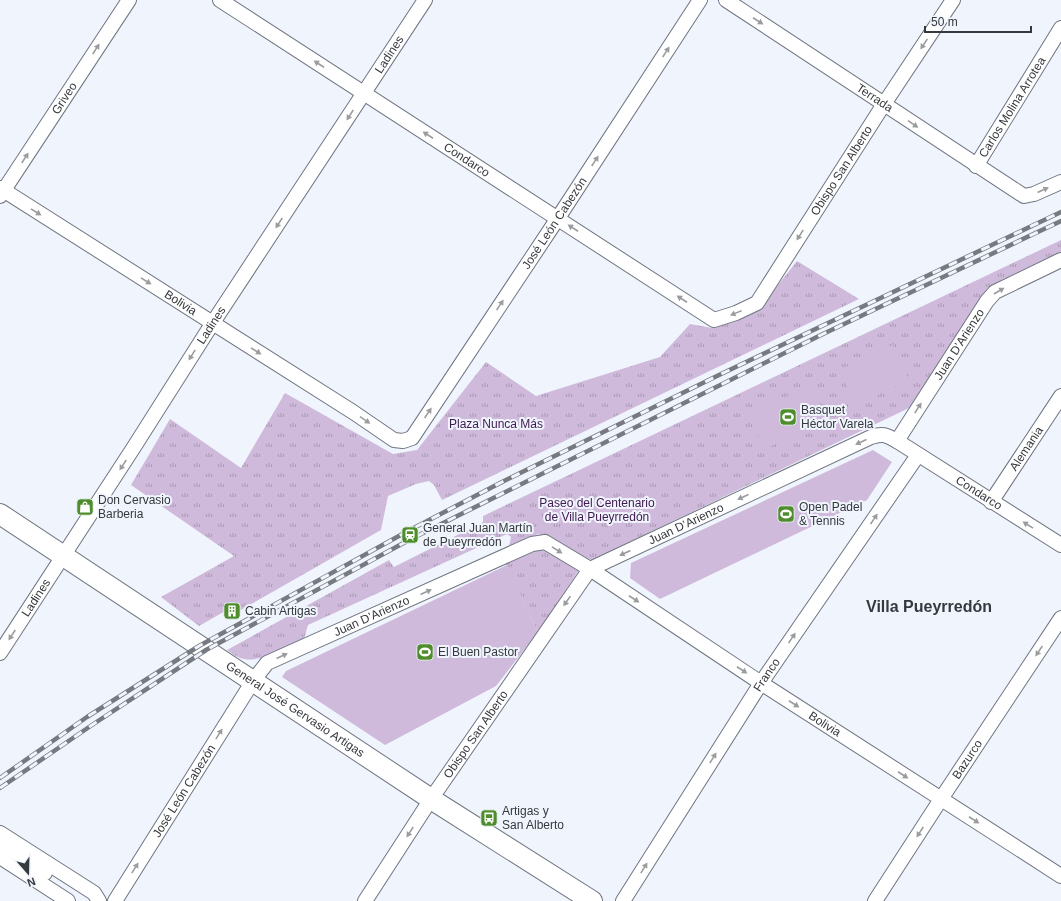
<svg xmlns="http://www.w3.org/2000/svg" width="1061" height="901" font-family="Helvetica,sans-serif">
	<defs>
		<pattern id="grass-tufts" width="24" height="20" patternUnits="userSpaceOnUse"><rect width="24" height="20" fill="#cfbadb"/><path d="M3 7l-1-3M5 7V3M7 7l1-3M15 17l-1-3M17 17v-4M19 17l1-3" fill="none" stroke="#a998b3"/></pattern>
	</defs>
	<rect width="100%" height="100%" fill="#f0f5fd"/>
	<path fill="url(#grass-tufts)" d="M1061,240V252L988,288L909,408L592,560C572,557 558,539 538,534L509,547L511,537L507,534L308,625L304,639C288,646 261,663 244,659C238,658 233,654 227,650L389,560L394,567L483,522V516Z
		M797,261L859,299L442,500L434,485L429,481L416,484L388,496L381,530L241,610L234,606L199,626L161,597L234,556L131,485L170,419L241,468L285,393L393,454L417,450L486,362L536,396L660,357L690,324L712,328L750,314L762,305Z
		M544,550L579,570L538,632L506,564L533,551Z"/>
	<path fill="#cfbadb" d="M893,345L909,380L856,405L839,370Z
		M811,385L827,419L765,449L748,415Z
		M873,450L892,462L867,500L660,599L630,578L631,563Z
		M507,565L538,632L496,686L385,745L282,677L286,671Z"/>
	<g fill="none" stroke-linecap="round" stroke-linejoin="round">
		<defs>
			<g id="street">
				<path id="s1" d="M220,0L714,320L736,313L757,303L884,104L953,0"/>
				<path id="s2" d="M726,0L1024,196L1034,194L1061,182"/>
				<path id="s3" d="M976,166L1061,28"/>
				<path id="s4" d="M0,188L353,412L394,440L403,441L412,438L558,218L700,0"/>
				<path id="s5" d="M0,196L129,0"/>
				<path id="s6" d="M897,441L987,301L995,292L1061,260"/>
				<path id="s7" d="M991,502L1061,396"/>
				<path id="s8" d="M590,569L871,437C883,433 886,435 897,441L1061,545"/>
				<path id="s9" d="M0,653L134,447L212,324L425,0"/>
				<path d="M0,833L94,893L99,901"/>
				<path d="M0,845L45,873"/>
				<path d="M0,857L68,901"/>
				<path id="s10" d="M115,901L253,681L267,663L532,544L545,542L590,569L761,683L1061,876"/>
				<path id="s11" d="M365,901L431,799L590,569"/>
				<path id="s12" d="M623,901L761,683L918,455"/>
				<path id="s13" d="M875,901L941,799L1061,618"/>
			</g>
			<g id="secondary">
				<path id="s14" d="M0,514L431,799L592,901"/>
			</g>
		</defs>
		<use href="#street" stroke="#6f7681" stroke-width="16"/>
		<use href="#secondary" stroke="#6f7681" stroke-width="22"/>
		<use href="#street" stroke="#fff" stroke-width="14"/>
		<use href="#secondary" stroke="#fff" stroke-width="20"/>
		<defs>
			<path id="rail" d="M0,778L87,717L199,646L408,531L502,482L719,375L1061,212
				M0,788L92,725L206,650L411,539L823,334L1061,221"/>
		</defs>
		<use href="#rail" stroke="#777b81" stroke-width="4.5"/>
		<use href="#rail" stroke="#f0f5fd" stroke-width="3" stroke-dasharray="9" stroke-linecap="butt"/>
	</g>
	<defs><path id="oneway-solid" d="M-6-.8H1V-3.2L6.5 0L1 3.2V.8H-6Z"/></defs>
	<g fill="#9a9c9e">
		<use href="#oneway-solid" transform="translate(758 21) rotate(33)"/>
		<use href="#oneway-solid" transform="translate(924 44) rotate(124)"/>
		<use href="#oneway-solid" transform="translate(96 49) rotate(-57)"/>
		<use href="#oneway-solid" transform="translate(666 52) rotate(-57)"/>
		<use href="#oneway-solid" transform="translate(319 64) rotate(-147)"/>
		<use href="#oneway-solid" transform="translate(350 115) rotate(123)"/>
		<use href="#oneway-solid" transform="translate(913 124) rotate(34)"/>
		<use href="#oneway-solid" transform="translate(428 135) rotate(-147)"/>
		<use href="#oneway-solid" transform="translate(25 158) rotate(-57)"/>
		<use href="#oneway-solid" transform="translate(595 161) rotate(-57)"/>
		<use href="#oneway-solid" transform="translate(1043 190) rotate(-25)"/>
		<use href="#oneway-solid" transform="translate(36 212) rotate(32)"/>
		<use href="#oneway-solid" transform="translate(279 223) rotate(123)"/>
		<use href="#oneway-solid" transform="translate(573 228) rotate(-147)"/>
		<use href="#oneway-solid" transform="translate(800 235) rotate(123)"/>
		<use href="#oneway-solid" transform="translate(146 281) rotate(32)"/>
		<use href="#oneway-solid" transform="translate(999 291) rotate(-30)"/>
		<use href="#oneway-solid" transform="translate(682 299) rotate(-147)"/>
		<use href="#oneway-solid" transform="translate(500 305) rotate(-56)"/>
		<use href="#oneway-solid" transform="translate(736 313) rotate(158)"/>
		<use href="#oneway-solid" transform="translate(256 351) rotate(32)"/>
		<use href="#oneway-solid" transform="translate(192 355) rotate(122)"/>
		<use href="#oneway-solid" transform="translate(918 408) rotate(-57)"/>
		<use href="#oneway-solid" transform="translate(428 413) rotate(-56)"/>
		<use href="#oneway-solid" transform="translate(365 420) rotate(34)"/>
		<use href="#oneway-solid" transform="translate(861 442) rotate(155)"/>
		<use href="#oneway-solid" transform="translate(123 465) rotate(123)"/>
		<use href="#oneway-solid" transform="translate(743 497) rotate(155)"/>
		<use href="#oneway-solid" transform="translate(874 519) rotate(-56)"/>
		<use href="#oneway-solid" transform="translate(1028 525) rotate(-148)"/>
		<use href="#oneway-solid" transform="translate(557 550) rotate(32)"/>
		<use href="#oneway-solid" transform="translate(625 553) rotate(155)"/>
		<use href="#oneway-solid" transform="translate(426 592) rotate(-24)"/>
		<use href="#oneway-solid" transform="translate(634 599) rotate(33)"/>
		<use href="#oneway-solid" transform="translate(567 601) rotate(125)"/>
		<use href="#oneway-solid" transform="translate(12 635) rotate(123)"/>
		<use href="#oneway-solid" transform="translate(792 638) rotate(-56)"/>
		<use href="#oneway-solid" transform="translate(1039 651) rotate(124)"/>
		<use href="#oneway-solid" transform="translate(282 656) rotate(-25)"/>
		<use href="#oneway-solid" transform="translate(742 670) rotate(33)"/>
		<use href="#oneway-solid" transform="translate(794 704) rotate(33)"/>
		<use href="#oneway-solid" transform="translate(219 734) rotate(-58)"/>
		<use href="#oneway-solid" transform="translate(713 758) rotate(-58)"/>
		<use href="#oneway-solid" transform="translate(903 775) rotate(33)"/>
		<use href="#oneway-solid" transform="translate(974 820) rotate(33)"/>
		<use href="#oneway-solid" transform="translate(410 832) rotate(123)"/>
		<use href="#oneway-solid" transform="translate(920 832) rotate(123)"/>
		<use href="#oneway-solid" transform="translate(135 868) rotate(-58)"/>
		<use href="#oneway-solid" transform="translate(644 868) rotate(-58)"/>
	</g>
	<defs>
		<symbol id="stadium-square" viewBox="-11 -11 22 22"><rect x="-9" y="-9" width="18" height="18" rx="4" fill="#4e8c2c" stroke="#f0f5fd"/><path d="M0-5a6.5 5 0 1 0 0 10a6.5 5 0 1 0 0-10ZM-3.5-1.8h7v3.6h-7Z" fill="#fff"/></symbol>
		<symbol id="shop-square" viewBox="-11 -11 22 22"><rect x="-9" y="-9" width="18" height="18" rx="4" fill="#4e8c2c" stroke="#f0f5fd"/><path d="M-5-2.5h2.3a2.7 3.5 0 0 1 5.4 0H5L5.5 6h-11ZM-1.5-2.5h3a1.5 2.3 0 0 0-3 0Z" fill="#fff"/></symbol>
		<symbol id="station-square" viewBox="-11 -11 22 22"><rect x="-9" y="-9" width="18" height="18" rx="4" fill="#4e8c2c" stroke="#f0f5fd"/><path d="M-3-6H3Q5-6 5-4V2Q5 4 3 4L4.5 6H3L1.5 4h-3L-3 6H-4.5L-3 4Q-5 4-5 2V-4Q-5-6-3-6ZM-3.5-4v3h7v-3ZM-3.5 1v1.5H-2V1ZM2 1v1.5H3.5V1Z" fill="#fff"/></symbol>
		<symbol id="building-square" viewBox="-11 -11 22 22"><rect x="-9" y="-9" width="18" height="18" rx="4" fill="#4e8c2c" stroke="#f0f5fd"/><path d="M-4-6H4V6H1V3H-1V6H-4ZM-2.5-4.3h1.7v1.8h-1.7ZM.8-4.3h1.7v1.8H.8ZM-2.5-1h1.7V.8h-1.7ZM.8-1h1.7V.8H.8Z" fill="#fff"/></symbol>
		<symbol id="bus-square" viewBox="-11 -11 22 22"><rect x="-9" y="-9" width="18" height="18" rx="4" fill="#4e8c2c" stroke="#f0f5fd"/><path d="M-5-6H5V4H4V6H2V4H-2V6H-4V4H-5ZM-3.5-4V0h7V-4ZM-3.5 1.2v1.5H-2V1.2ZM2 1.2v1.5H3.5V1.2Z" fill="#fff"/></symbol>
	</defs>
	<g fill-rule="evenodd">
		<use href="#stadium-square" x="778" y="407" width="20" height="20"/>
		<use href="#shop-square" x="75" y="497" width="20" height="20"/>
		<use href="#stadium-square" x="776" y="504" width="20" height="20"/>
		<use href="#station-square" x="400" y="525" width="20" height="20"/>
		<use href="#building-square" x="222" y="601" width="20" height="20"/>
		<use href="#stadium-square" x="415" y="642" width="20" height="20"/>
		<use href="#bus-square" x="479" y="808" width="20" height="20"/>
	</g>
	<g text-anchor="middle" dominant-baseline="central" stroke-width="4" stroke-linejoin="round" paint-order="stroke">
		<g font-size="12" fill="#35383d" stroke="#f0f5fd">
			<text stroke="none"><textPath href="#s9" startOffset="714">Ladines</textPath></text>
			<text stroke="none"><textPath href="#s5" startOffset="117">Griveo</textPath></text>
			<text stroke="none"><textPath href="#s2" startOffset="178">Terrada</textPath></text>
			<text stroke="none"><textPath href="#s3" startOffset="69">Carlos Molina Arrotea</textPath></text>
			<text stroke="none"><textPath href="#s1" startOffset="294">Condarco</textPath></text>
			<text stroke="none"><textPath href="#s1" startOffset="792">Obispo San Alberto</textPath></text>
			<text stroke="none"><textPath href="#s4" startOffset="744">José León Cabezón</textPath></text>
			<text stroke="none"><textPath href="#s4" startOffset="214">Bolivia</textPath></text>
			<text stroke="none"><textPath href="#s9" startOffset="390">Ladines</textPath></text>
			<text stroke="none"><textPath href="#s6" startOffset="115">Juan D’Arienzo</textPath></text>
			<text stroke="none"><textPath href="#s7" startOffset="64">Alemania</textPath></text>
			<text stroke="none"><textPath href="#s8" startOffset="435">Condarco</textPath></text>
			<text stroke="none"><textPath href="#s8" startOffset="106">Juan D’Arienzo</textPath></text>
			<text stroke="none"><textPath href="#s9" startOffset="66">Ladines</textPath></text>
			<text stroke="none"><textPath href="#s10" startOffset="397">Juan D’Arienzo</textPath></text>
			<text stroke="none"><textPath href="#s12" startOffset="268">Franco</textPath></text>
			<text stroke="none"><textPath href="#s14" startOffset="354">General José Gervasio Artigas</textPath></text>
			<text stroke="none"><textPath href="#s10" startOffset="920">Bolivia</textPath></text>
			<text stroke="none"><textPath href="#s11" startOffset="200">Obispo San Alberto</textPath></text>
			<text stroke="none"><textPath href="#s13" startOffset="169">Bazurco</textPath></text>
			<text stroke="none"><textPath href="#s10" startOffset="130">José León Cabezón</textPath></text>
		</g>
		<g font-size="12" fill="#35383d" stroke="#f0f5fd" text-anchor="start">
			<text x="801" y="410">Basquet<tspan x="801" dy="14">Héctor Varela</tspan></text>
			<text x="98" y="500">Don Cervasio<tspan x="98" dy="14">Barberia</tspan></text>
			<text x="799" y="507">Open Padel<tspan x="799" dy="14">&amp; Tennis</tspan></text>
			<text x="423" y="528">General Juan Martín<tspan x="423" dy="14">de Pueyrredón</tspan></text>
			<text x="245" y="611">Cabin Artigas</text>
			<text x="438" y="652">El Buen Pastor</text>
			<text x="502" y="811">Artigas y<tspan x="502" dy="14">San Alberto</tspan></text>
		</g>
		<g font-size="12" fill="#3f194f" stroke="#f0f5fd">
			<text x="496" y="424">Plaza Nunca Más</text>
			<text x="597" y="503">Paseo del Centenario<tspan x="597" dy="14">de Villa Pueyrredón</tspan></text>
		</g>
		<g font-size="16" font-weight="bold" fill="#35383d" stroke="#f0f5fd">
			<text x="929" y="606">Villa Pueyrredón</text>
		</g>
	</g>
	<g transform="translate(28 873) rotate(160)" stroke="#f0f5fd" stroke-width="3" paint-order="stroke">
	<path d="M0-3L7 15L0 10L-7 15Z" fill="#35383d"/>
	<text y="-6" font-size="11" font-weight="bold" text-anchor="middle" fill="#35383d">N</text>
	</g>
	<path d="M925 26v6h106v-6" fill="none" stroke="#35383d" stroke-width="2"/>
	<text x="931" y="26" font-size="12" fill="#35383d" stroke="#f0f5fd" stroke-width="3" paint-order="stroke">50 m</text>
</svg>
